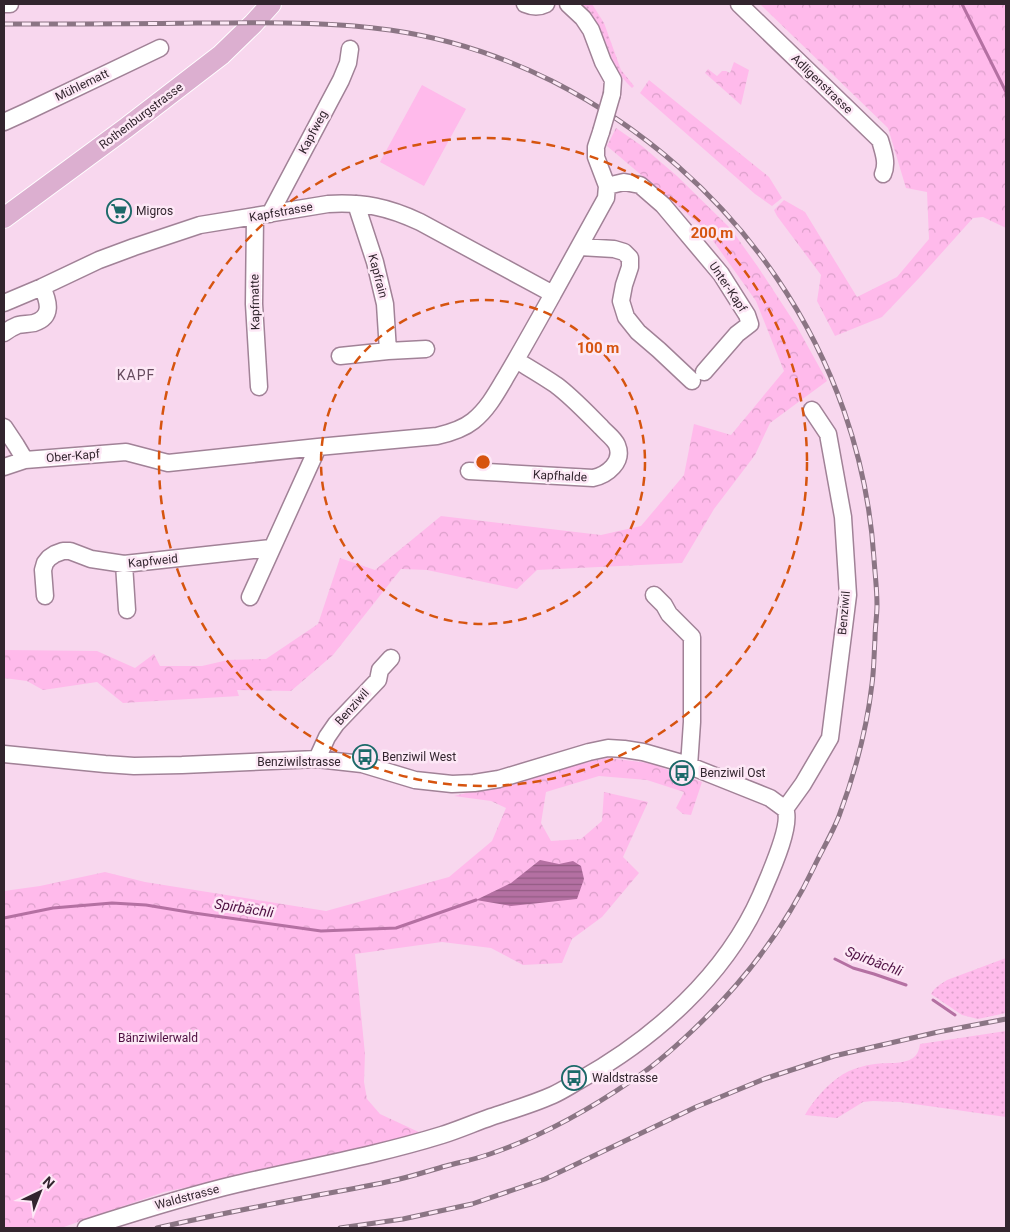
<svg xmlns="http://www.w3.org/2000/svg" width="1010" height="1232" font-family="Roboto,sans-serif">
	<defs>
		<pattern id="grass-dots" width="8" height="8" patternUnits="userSpaceOnUse" patternTransform="scale(1.25)"><rect width="8" height="8" fill="#ffbaeb"/><path d="M2 2h.1M6 6h.1" fill="none" stroke="#dba0ca" stroke-width="1.8" stroke-linecap="round"/></pattern>
		<pattern id="forest-crowns" width="20" height="18" patternUnits="userSpaceOnUse" patternTransform="scale(1.25)"><rect width="20" height="18" fill="#ffbaeb"/><path d="M2 6a3 3 0 1 1 6 0M12 15a3 3 0 1 1 6 0" fill="none" stroke="#dba0ca"/></pattern>
		<pattern id="water-rules" width="6" height="5" patternUnits="userSpaceOnUse" patternTransform="scale(1.25)"><rect width="6" height="5" fill="#b470a2"/><path d="M0 2.5h6" fill="none" stroke="#935c84"/></pattern>
	</defs>
	<rect width="100%" height="100%" fill="#f8d7ee"/>
	<path fill="url(#grass-dots)" d="M582,4H592L604,23L621,70L634,86L632,88C605,64 609,27 582,4Z
		M1006,958V1013L978,1019L962,1015L931,994C935,987 941,984 947,980Z
		M1006,1031V1117L900,1102L873,1101L863,1102L837,1118L805,1115C814,1099 832,1079 849,1071C856,1068 867,1065 875,1064C887,1062 903,1065 913,1058C918,1054 919,1050 920,1044Z"/>
	<path fill="url(#forest-crowns)" d="M760,4H1006V228L983,217L973,218L920,277L882,317L835,336L817,301L821,275L777,216L774,210L784,200L805,212L857,297L897,277L929,239L927,192L906,188L888,128Z
		M734,62L749,70L741,105L705,73L708,69L717,76L722,71H726L730,73Z
		M649,80L769,177L782,198L772,206L755,194L640,93Z
		M616,128L642,146L677,176L731,229L758,267L796,325L827,381L770,423L755,455L714,509L682,563L537,570L517,589L427,570L401,569L333,655L291,691L237,690L239,696L123,703L97,682L43,690L27,681L4,678V650L97,651L135,668L154,654L160,666H202L228,660L266,659L318,624L340,558L375,570L441,516L601,535L641,526L684,475L694,424L731,435L784,371L756,301L704,228L607,146Z
		M608,758L649,763L702,782L691,815L683,814L676,808L684,792L647,780L599,776L546,792L541,823L551,841L581,839L602,821L604,792L648,802L623,857L639,873L602,917L572,939L562,963L523,965L491,948L442,942L355,954L365,1054L364,1082L367,1099L380,1114L423,1134L371,1150L164,1192L61,1228H4V891L40,886L105,872L145,882L326,911L449,877L492,841L506,808L491,801L454,796L506,783L559,767Z"/>
	<path fill="#ffbaeb" d="M422,85L466,109L424,186L380,162Z"/>
	<path fill="url(#water-rules)" d="M540,860L559,864L573,861L581,866L584,879L577,899L511,906L476,900L511,883Z"/>
	<g fill="none" stroke-linecap="round" stroke-linejoin="round">
		<path stroke="#b470a2" stroke-width="3" d="M962,4L1006,92V96
			M4,918L53,908L112,903L146,905L194,913L321,931L396,928L476,900
			M835,959L853,968L874,974L906,985
			M933,1000L955,1015"/>
		<defs>
			<path id="minor" d="M4,4H10
				M525,4C532,7 538,8 546,4
				M568,4L583,18L591,30L603,62L613,80L612,94
				M739,4L880,140C883,151 888,163 883,174
				M4,122L26,112L160,48
				M607,186L624,182L640,185L663,205L721,274L747,315L750,324L737,334L704,372
				M356,204L375,262L385,304L388,351
				M270,214L341,80L348,63L350,49
				M255,217L254,304L259,387
				M580,247L614,249L624,252L630,258V267L624,285L621,301L626,317L638,332L659,350L692,381
				M553,294L606,198L607,186L596,157V147L601,132
				M4,303L42,287L99,260L134,247L200,225L328,204C364,202 388,207 420,222L553,294C538,321 523,348 507,375C497,392 488,409 473,421C463,429 450,433 437,436L318,447L168,463L126,452L25,460
				M4,333C8,330 13,327 18,325C23,324 28,324 34,323C53,317 49,302 42,287
				M340,356L388,351L426,349
				M4,427L16,445L25,460L4,467
				M469,471L593,478C607,475 624,462 617,445C614,438 606,433 601,427C588,414 571,396 556,385C543,376 529,368 516,360
				M124,564L127,610
				M654,595L664,605L669,614L692,637V722L689,766
				M45,596L43,570L45,563L49,558L55,554L63,551H70L91,559L124,564L271,548
				M250,597L318,447
				M4,754L105,764L134,766L182,765L317,759L362,764L415,780L452,784L474,783L499,779L589,752L608,748L624,749L643,752L685,764L770,798L785,809
				M317,759L327,737L336,724L378,680L380,670L391,658
				M785,809L803,784L830,738L848,595L843,517L828,434L812,410
				M86,1228C136,1212 186,1196 237,1184C305,1168 374,1156 442,1135C458,1130 474,1123 491,1117C512,1110 533,1104 553,1095C562,1091 571,1085 580,1080C655,1038 726,975 761,895C768,878 793,825 785,809"/>
			<path id="major" d="M4,218L126,128L221,55L253,24L271,4"/>
		</defs>
		<use href="#minor" stroke="#a18297" stroke-width="19"/>
		<use href="#major" stroke="#fff" stroke-width="22"/>
		<use href="#minor" stroke="#fff" stroke-width="16"/>
		<use href="#major" stroke="#dcafd0" stroke-width="20"/>
		<defs>
			<path id="rail" d="M4,24C68,24 133,24 197,23C262,23 326,21 390,30C446,38 502,56 552,81C735,174 861,354 874,559C875,574 877,589 877,605C877,616 875,627 875,639C874,654 874,669 872,684C867,727 854,776 839,816C832,834 822,850 814,867C784,930 743,983 692,1031C673,1049 653,1067 631,1081C587,1111 540,1137 490,1154C476,1159 461,1162 446,1166C428,1171 410,1177 391,1181C365,1187 339,1191 313,1196C261,1206 209,1216 157,1228
				M340,1228L403,1219L472,1204L545,1179L696,1107L764,1079L834,1056L938,1032L1006,1019"/>
		</defs>
		<use href="#rail" stroke="#8b7584" stroke-width="5"/>
		<use href="#rail" stroke="#fde8f6" stroke-width="3" stroke-dasharray="9" stroke-linecap="butt"/>
		<defs>
			<path id="minor-bridge" d="M601,132L612,94"/>
		</defs>
		<use href="#minor-bridge" stroke="#a18297" stroke-width="19" stroke-linecap="butt"/>
		<use href="#minor-bridge" stroke="#fff" stroke-width="16"/>
	</g>
	<g fill="none" stroke="#d6540f" stroke-width="2.5" stroke-dasharray="9 6">
		<circle cx="483" cy="462" r="162"/>
		<circle cx="483" cy="462" r="324"/>
	</g>
	<defs>
		<symbol id="supermarket-ring" viewBox="-11 -11 22 22"><circle r="9.5" fill="#fde8f6" stroke="#1c6969" stroke-width="1.5"/><path d="M-6-5.5h2.5l.6 2H6L4.5 2H-2.5L-4.4-4H-6ZM-1.5 3.2a1.3 1.3 0 1 0 .1 0ZM3 3.2a1.3 1.3 0 1 0 .1 0Z" fill="#1c6969"/></symbol>
		<symbol id="bus-ring" viewBox="-11 -11 22 22"><circle r="9.5" fill="#fde8f6" stroke="#1c6969" stroke-width="1.5"/><path d="M-5-6H5V4H4V6H2V4H-2V6H-4V4H-5ZM-3.5-4V0h7V-4ZM-3.5 1.2v1.5H-2V1.2ZM2 1.2v1.5H3.5V1.2Z" fill="#1c6969"/></symbol>
	</defs>
	<g fill-rule="evenodd">
		<use href="#supermarket-ring" x="105" y="197" width="28" height="28"/>
		<use href="#bus-ring" x="351" y="743" width="28" height="28"/>
		<use href="#bus-ring" x="668" y="759" width="28" height="28"/>
		<use href="#bus-ring" x="560" y="1064" width="28" height="28"/>
	</g>
	<g text-anchor="middle" dominant-baseline="central" stroke-width="5" stroke-linejoin="round" paint-order="stroke">
		<g font-size="12" fill="#32252e" stroke="#fde8f6">
			<text transform="translate(822 84) rotate(44)">Adligenstrasse</text>
			<text transform="translate(82 85) rotate(-26)">Mühlematt</text>
			<text transform="translate(141 116) rotate(-37)">Rothenburgstrasse</text>
			<text transform="translate(313 132) rotate(-62)">Kapfweg</text>
			<text transform="translate(281 212) rotate(-10)">Kapfstrasse</text>
			<text transform="translate(378 276) rotate(75)">Kapfrain</text>
			<text transform="translate(728 287) rotate(56)">Unter-Kapf</text>
			<text transform="translate(255 302) rotate(-91)">Kapfmatte</text>
			<text transform="translate(73 456) rotate(-5)">Ober-Kapf</text>
			<text transform="translate(560 476) rotate(3)">Kapfhalde</text>
			<text transform="translate(153 561) rotate(-6)">Kapfweid</text>
			<text transform="translate(844 613) rotate(-85)">Benziwil</text>
			<text transform="translate(352 707) rotate(-48)">Benziwil</text>
			<text x="299" y="762">Benziwilstrasse</text>
			<text transform="translate(187 1197) rotate(-15)">Waldstrasse</text>
		</g>
		<g font-size="12" fill="#32252e" stroke="#fde8f6" text-anchor="start">
			<text x="136" y="211">Migros</text>
			<text x="382" y="757">Benziwil West</text>
			<text x="700" y="773">Benziwil Ost</text>
			<text x="592" y="1078">Waldstrasse</text>
		</g>
		<g font-size="12" fill="#4e0f41" stroke="#fde8f6">
			<text x="158" y="1038">Bänziwilerwald</text>
		</g>
		<g font-size="14" letter-spacing="1" fill="#664b5e" stroke="#fde8f6">
			<text x="136" y="375">KAPF</text>
		</g>
		<g font-size="14" font-style="italic" fill="#4f1043" stroke="#fde8f6">
			<text transform="translate(244 908) rotate(9)">Spirbächli</text>
			<text transform="translate(874 961) rotate(21)">Spirbächli</text>
		</g>
	</g>
	<circle cx="483" cy="462" r="8" fill="#d6540f" stroke="#fde8f6" stroke-width="2.5"/>
	<g font-size="15" text-anchor="middle" font-weight="bold" fill="#d6540f" stroke="#fde8f6" stroke-width="5" stroke-linejoin="round" paint-order="stroke">
		<text x="712" y="238">200 m</text>
		<text x="598" y="353">100 m</text>
	</g>
	<rect width="1010" height="1232" fill="none" stroke="#32252e" stroke-width="10"/>
	<g transform="translate(40 1192) rotate(43)" stroke="#fde8f6" stroke-width="4" paint-order="stroke">
	<path d="M0-4L9 19L0 12L-9 19Z" fill="#32252e"/>
	<text y="-8" font-size="14" font-weight="bold" text-anchor="middle" fill="#32252e">N</text>
	</g>
</svg>
